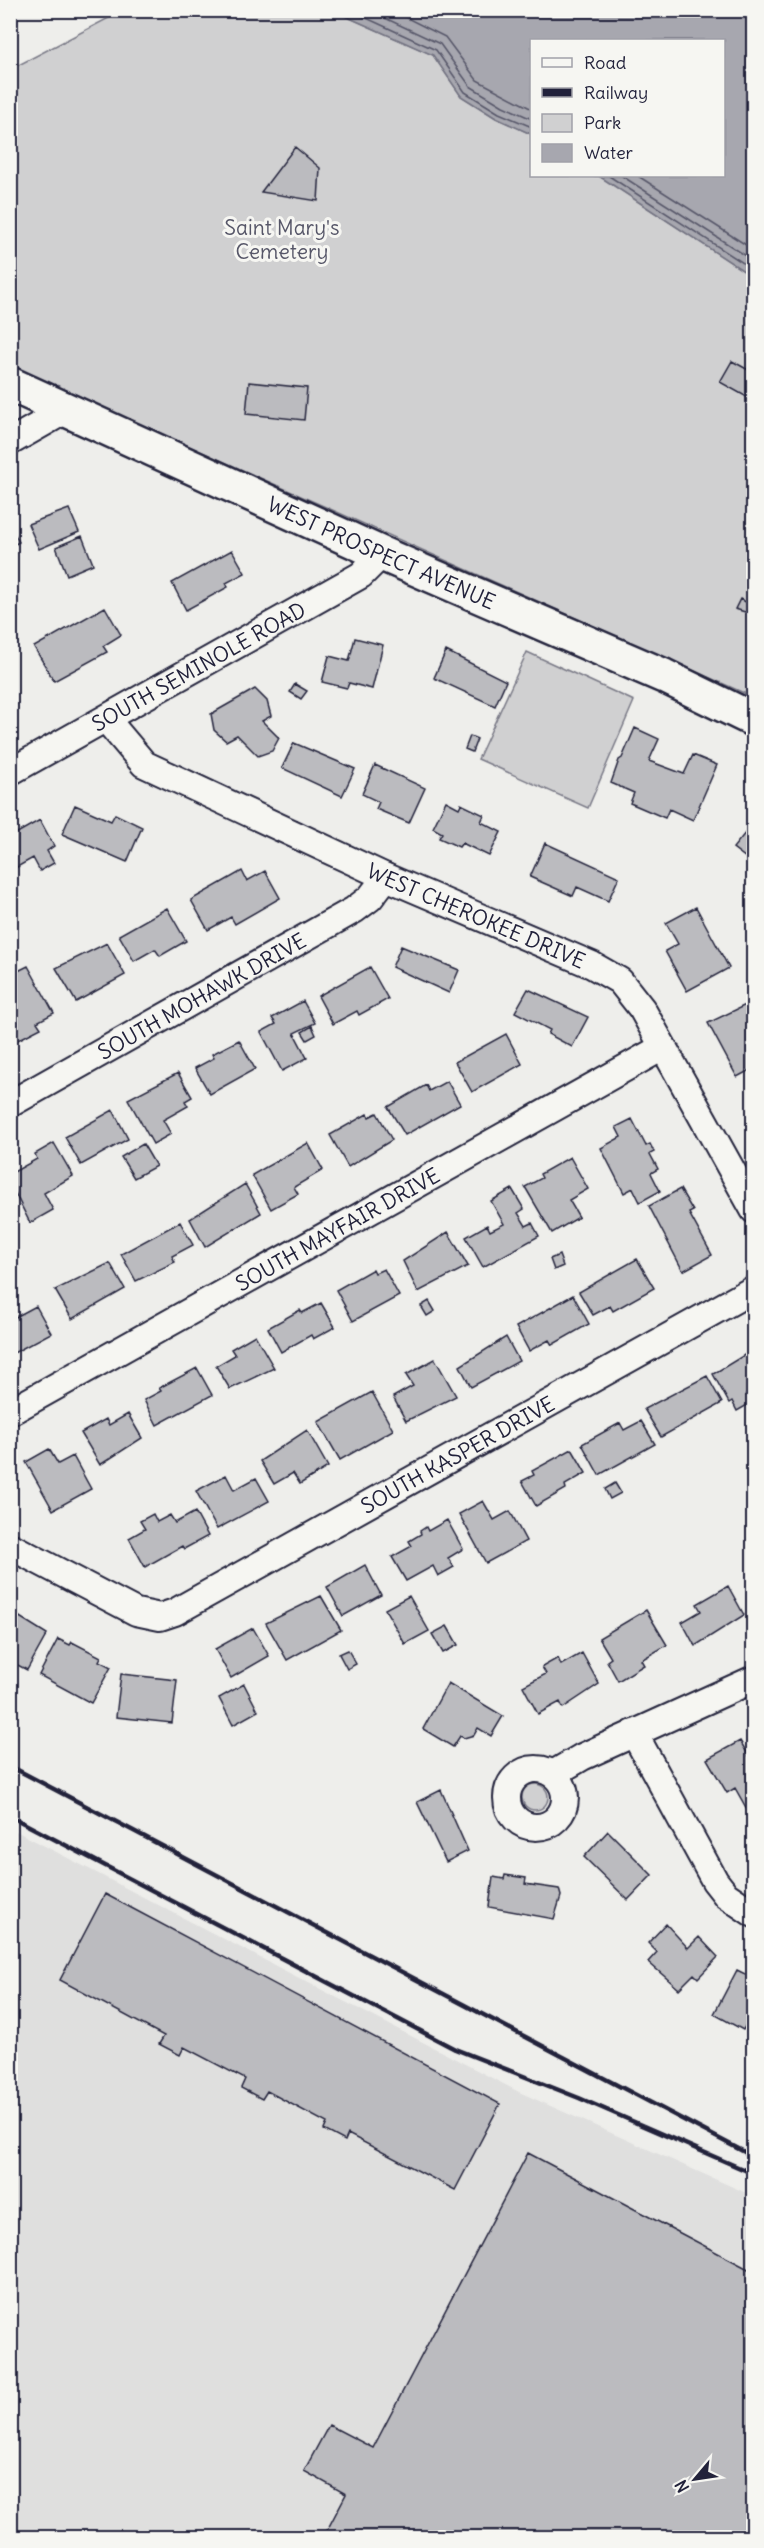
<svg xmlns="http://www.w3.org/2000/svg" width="764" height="2548" font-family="Delius,sans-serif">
	<rect width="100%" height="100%" fill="#eeeeeb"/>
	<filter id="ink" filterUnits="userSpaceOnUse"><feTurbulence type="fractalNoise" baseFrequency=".0167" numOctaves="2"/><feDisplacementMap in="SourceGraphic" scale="12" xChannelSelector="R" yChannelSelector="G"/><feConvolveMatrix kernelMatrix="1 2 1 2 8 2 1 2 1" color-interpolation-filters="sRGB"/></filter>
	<g filter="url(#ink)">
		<path fill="#dfdfde" d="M10,1828L519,2092L753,2196V2537H11Z"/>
		<path fill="#d0d0d1" stroke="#797986" stroke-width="1.5" d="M122,11H334L433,55L461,96L496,118L531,134L532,176H599L753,277V697L11,367V69Z
			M527,652L634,701L588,808L478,759Z
			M522 1797a13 13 0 1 1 26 0a13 13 0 1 1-26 0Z"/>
		<path fill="#a7a7af" stroke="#727281" stroke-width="1.5" d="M334,11H753V277L599,176H724V40H532L531,134L496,118L461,96L433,55Z"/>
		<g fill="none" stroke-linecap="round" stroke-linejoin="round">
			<path stroke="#575769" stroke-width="1.5" d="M349,10L436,50L465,92L499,113L532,127
				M368,10L440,44L470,86L503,106L532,119
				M391,10L445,37L477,80L532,109
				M609,176L754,270
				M622,176L754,261
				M638,176L754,250"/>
		</g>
		<path fill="#bbbbbf" stroke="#22223b" stroke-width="1.5" d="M295,147L320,168L318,201L261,192Z
			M732,361L754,373V401L720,382Z
			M249,382L307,388L304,420L246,414Z
			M69,509L79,532L39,549L28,524Z
			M10,526L19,542L10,547Z
			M82,536L93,564L67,575L56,547Z
			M232,550L245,573L226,583L228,587L186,610L172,583Z
			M740,599L754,606L752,614L735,609Z
			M105,607L121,635L103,646L107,652L54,681L34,647Z
			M355,638L383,645L372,689L349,683L347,688L322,682L329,656L349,661Z
			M446,651L506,681L495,706L434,678Z
			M295,684L307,691L301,699L290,692Z
			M255,689L267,701L271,716L262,721L279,738L272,751L258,756L237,735L226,741L214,730L211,714Z
			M635,728L659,739L649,761L684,774L693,755L717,765L693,820L669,809L665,818L630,803L634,793L611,783L619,760L622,758Z
			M470,736L477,739L472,752L465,749Z
			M294,743L355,769L342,796L282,768Z
			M375,765L425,788L409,823L376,809L379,802L362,794Z
			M446,801L459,808L461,804L484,815L481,822L501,832L489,856L462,843L459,847L439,838L442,833L433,828Z
			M75,805L111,821L115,814L142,827L127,862L62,834Z
			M40,820L54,846L47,851L54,863L40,871L33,858L10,871V837Z
			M750,827L754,830V864L733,848Z
			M545,843L619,877L608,901L577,887L573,896L530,877Z
			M242,871L247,881L265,871L280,898L235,924L231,917L208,930L191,900Z
			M696,907L729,968L687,991L665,951L678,944L666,923Z
			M167,908L186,941L160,956L155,949L134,961L119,935Z
			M107,943L125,975L76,1002L56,968Z
			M401,946L459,970L449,993L392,967Z
			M28,966L54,1013L37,1022L41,1028L12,1043L10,975Z
			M370,967L388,999L359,1015L357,1011L333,1024L318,996Z
			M528,989L588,1017L572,1047L548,1034L550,1030L515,1012Z
			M303,1001L315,1023L294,1033L307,1058L282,1071L261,1032L276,1024L272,1018Z
			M754,1001V1068L737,1077L708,1023Z
			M312,1026L316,1035L307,1040L302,1032Z
			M506,1034L522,1064L472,1092L455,1062Z
			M239,1040L255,1069L210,1094L195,1068L214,1058L212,1054Z
			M178,1073L192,1097L185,1101L188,1106L163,1120L171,1134L153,1144L128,1099Z
			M447,1081L460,1104L405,1135L388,1107L426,1085L429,1091Z
			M113,1110L128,1139L81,1165L65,1137Z
			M377,1113L392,1140L348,1167L330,1135L367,1114L369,1117Z
			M632,1119L646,1146L650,1144L654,1152L650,1154L658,1169L651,1173L660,1191L640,1202L633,1188L624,1193L601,1148L621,1137L616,1127Z
			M54,1143L73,1176L44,1193L53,1210L30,1223L10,1183V1174L37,1159L35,1154Z
			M308,1143L323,1170L294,1187L298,1194L271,1209L252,1175Z
			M143,1144L156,1166L134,1178L121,1157Z
			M570,1157L588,1189L569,1200L579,1217L552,1233L525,1187L542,1178L540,1174Z
			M245,1184L261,1213L205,1247L190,1219Z
			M512,1189L524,1209L518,1213L526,1226L532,1223L539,1236L483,1267L466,1237L487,1225L490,1231L504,1224L491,1201Z
			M680,1189L693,1211L689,1213L712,1255L683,1271L649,1206Z
			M180,1222L193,1245L172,1256L175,1262L136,1281L121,1254Z
			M448,1232L468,1266L418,1292L403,1261Z
			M559,1255L563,1266L554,1270L550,1259Z
			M637,1259L654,1288L613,1311L610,1306L593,1315L579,1292Z
			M110,1263L125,1289L72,1319L55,1290Z
			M373,1269L375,1273L384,1269L399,1296L353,1321L336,1290Z
			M573,1295L589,1324L552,1345L549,1340L529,1351L516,1327Z
			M429,1301L435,1311L427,1316L421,1306Z
			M321,1303L335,1327L313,1339L311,1335L281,1352L268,1328L300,1310L302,1313Z
			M36,1306L51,1333L10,1355V1320Z
			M255,1335L274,1368L230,1389L216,1366L235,1355L231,1349Z
			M506,1337L519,1361L471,1387L460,1366Z
			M754,1349V1389L746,1394L751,1403L737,1411L732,1401L729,1403L713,1374Z
			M435,1359L456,1396L406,1421L393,1397L413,1386L406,1375Z
			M197,1368L212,1395L157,1425L144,1400L161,1391L159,1388Z
			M707,1376L722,1403L661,1437L644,1409Z
			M372,1392L393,1430L340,1460L318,1422Z
			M128,1414L142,1438L100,1465L81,1433L106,1419L109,1425Z
			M641,1421L655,1444L599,1475L582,1444L620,1423L624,1430Z
			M307,1430L328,1467L300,1484L293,1473L274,1484L260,1461Z
			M49,1449L58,1464L73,1456L91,1489L53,1510L26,1462Z
			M572,1449L586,1473L565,1485L566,1489L536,1506L522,1481L534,1475L532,1471Z
			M226,1475L234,1490L256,1478L269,1501L217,1529L196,1491Z
			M615,1483L621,1493L610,1499L605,1489Z
			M483,1501L494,1520L510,1511L526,1541L486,1563L459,1514Z
			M195,1512L208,1536L184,1549L182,1546L145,1567L129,1538L145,1529L140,1521L153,1514L157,1522L170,1515L175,1523Z
			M447,1520L463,1549L448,1558L454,1567L438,1576L433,1566L406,1581L392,1557L412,1546L409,1541L421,1534L420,1531L426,1527L428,1531Z
			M365,1565L381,1595L343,1616L327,1587Z
			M728,1586L744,1615L695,1646L682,1622L701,1611L697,1604Z
			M321,1596L341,1630L287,1660L266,1623Z
			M409,1596L429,1631L405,1644L385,1609Z
			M646,1610L667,1645L641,1660L644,1665L618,1681L607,1661L611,1658L599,1638Z
			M10,1611L47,1634L27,1670L10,1661Z
			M447,1626L458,1645L443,1653L432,1634Z
			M253,1628L269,1656L231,1678L215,1649Z
			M58,1639L70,1645L72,1642L101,1657L99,1661L111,1667L91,1703L39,1675Z
			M348,1650L356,1664L347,1669L339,1654Z
			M582,1653L599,1684L563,1708L560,1702L538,1714L523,1686L546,1674L542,1667L558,1658L561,1665Z
			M121,1674L177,1680L172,1723L116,1717Z
			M448,1683L503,1716L491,1736L478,1728L474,1735L464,1738L460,1736L453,1747L423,1729Z
			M244,1684L258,1711L233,1725L219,1698Z
			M740,1741L754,1764V1808L748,1811L735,1788L727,1793L707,1759Z
			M441,1790L468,1851L446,1862L417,1802Z
			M608,1831L652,1875L628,1900L584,1857Z
			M505,1875L526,1878L525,1884L559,1889L561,1896L554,1919L489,1907L493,1877L504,1879Z
			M105,1894L500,2104L455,2190L348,2134L345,2141L324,2130L327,2123L267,2091L262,2099L241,2088L245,2079L184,2047L180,2055L159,2044L164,2036L60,1980Z
			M666,1924L688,1948L699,1937L718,1957L698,1978L694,1974L679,1989L648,1962L657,1952L648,1943Z
			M737,1970L747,1975L749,1970L754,1972V2011L743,2030L714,2014Z
			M528,2153L754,2272V2538H323L346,2494L304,2471L329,2425L373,2448Z"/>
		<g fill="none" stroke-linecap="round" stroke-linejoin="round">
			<defs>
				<g id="minor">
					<path d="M10,442L66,410"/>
					<path id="s1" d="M106,719L144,764L386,877L592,965L620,981L642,1009L754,1210"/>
					<path id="s2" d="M10,772L361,575L382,554"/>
					<path id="s3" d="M10,1104L354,910L370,898L386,877"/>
					<path id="s4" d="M10,1412L663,1047"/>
					<path id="s5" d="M10,1546L136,1612L160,1617L175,1612L754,1289"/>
					<path d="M634,1733L715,1881L726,1895L754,1914"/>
					<circle cx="536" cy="1798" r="29"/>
					<path d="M553,1774L582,1757L754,1679"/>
				</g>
				<g id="secondary">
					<path id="s6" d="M10,384L382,554L664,676L754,720"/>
				</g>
			</defs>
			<use href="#minor" stroke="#22223b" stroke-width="30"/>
			<use href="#secondary" stroke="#22223b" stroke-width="38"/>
			<use href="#minor" stroke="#f6f6f2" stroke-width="26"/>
			<use href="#secondary" stroke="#f6f6f2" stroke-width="33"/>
			<path stroke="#22223b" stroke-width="4.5" d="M10,1766L754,2157
				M10,1816L455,2049L579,2098L754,2174"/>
		</g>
	</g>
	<g text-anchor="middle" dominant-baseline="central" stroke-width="6" stroke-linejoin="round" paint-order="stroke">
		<g font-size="21" fill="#565668" stroke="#f6f6f2">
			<text x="282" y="227">Saint Mary's<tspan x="282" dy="24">Cemetery</tspan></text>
		</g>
		<g font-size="21" fill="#22223b" stroke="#f6f6f2">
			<text stroke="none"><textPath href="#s6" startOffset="408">WEST PROSPECT AVENUE</textPath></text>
			<text stroke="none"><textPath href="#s2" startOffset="216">SOUTH SEMINOLE ROAD</textPath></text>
			<text stroke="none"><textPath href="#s1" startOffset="424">WEST CHEROKEE DRIVE</textPath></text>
			<text stroke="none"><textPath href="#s3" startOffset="220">SOUTH MOHAWK DRIVE</textPath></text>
			<text stroke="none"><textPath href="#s4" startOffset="375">SOUTH MAYFAIR DRIVE</textPath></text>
			<text stroke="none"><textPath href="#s5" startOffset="506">SOUTH KASPER DRIVE</textPath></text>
		</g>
	</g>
	<rect width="764" height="2548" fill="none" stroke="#f6f6f2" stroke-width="36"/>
	<rect x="18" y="18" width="728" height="2512" fill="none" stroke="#22223b" stroke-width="2" filter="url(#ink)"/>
	<rect x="530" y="39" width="195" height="138" fill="#f6f6f2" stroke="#a1a1a9" stroke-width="1.5"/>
	<rect x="542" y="58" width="30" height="9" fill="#f6f6f2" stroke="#a1a1a9" stroke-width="1.5"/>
	<text x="584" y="69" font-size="18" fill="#22223b">Road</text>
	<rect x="542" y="88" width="30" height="9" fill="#22223b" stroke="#a1a1a9" stroke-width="1.5"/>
	<text x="584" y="99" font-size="18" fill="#22223b">Railway</text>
	<rect x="542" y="114" width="30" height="18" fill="#d0d0d1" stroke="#a1a1a9" stroke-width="1.5"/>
	<text x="584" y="129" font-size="18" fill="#22223b">Park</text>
	<rect x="542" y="144" width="30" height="18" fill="#a7a7af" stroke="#a1a1a9" stroke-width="1.5"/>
	<text x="584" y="159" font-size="18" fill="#22223b">Water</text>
	<g transform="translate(695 2479) rotate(241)" stroke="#f6f6f2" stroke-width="4.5" paint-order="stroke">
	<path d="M0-4.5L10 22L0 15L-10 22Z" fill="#22223b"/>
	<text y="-9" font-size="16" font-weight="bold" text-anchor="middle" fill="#22223b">N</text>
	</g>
</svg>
